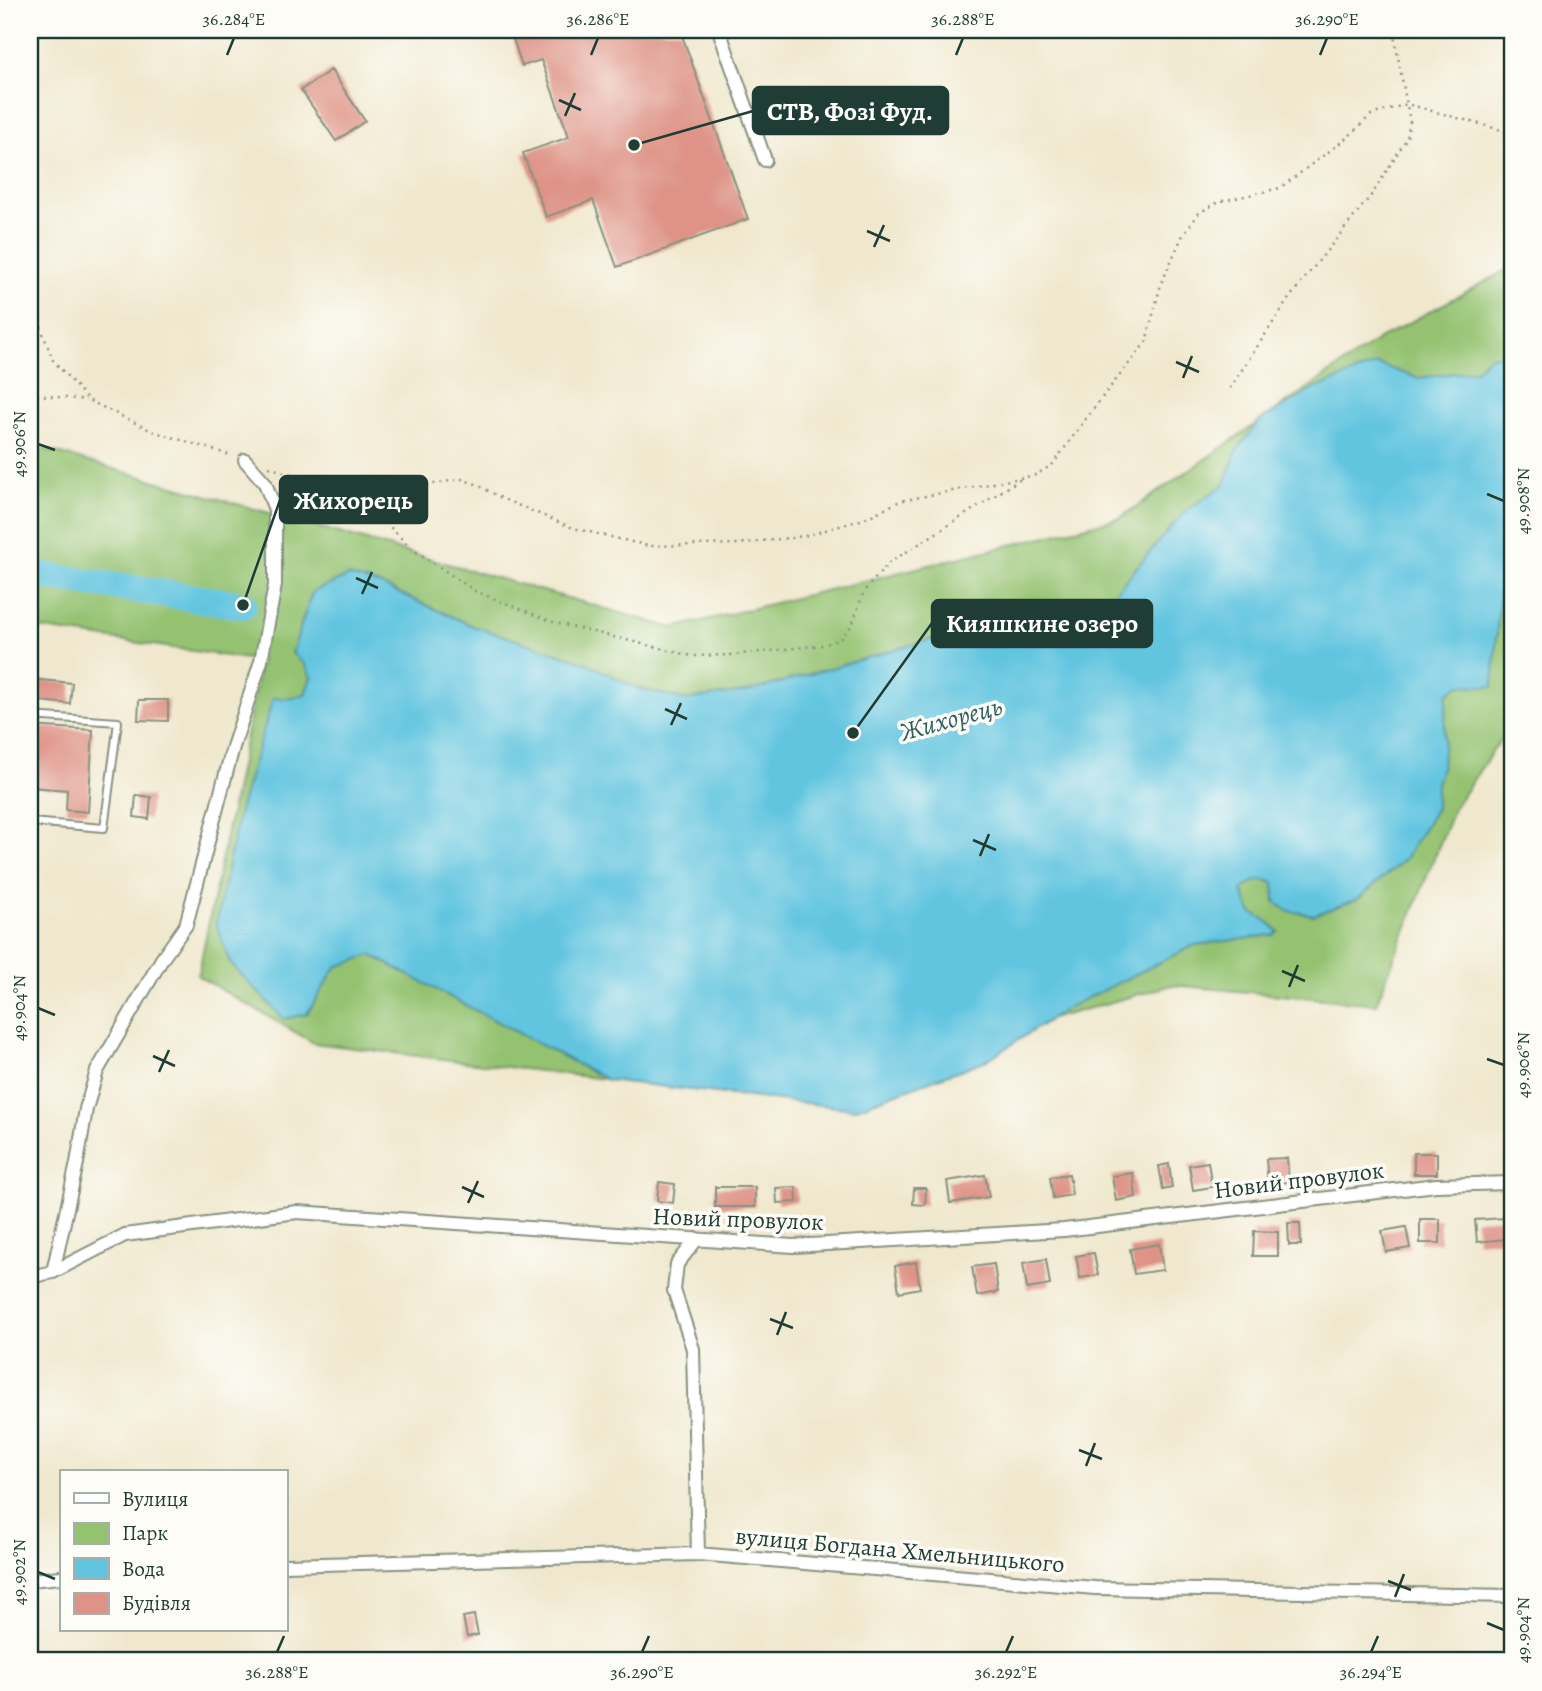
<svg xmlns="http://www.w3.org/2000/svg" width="1542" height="1691" font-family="Alegreya,serif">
	<rect width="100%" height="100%" fill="#fdfcf7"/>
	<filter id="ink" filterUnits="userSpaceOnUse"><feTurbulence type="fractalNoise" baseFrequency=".0143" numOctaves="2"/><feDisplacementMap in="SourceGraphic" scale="14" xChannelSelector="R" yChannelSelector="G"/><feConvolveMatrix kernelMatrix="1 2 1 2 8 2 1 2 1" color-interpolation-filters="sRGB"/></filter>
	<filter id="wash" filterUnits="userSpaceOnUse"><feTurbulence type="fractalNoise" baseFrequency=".00686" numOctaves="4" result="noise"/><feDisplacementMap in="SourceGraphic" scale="28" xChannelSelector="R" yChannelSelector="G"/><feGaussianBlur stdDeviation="1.57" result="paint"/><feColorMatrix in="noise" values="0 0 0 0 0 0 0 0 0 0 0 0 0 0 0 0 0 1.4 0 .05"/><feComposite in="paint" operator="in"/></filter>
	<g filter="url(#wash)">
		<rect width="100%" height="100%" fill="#f0e8ce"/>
		<path fill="#94c271" stroke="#5a8052" stroke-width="2" d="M1512,267V723L1454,808L1376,1004L1172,985L766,1099L314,1043L198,976L261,661L30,627V445L673,628L1120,518L1379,339Z"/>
		<path fill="#62c5e0" stroke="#40818a" stroke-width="2" d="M1512,353V564L1500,591L1493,687L1460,685L1447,694L1442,765L1436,783V808L1405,859L1358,899L1314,915L1288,911L1275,902L1274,883C1262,877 1252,881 1242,890L1251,912L1267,921L1278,931L1274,935L1195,945L1071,1006L987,1060L854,1109L607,1080L371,955L336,967L307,1014L284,1019L230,963L216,924L239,811L273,698H292L305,694L311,677L305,665L292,653L312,592L349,576L381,585L473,626L585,662L634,687L685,700L751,691L1019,614L1112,596L1184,512L1225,484L1236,452L1259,421L1314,389L1377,364L1418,378L1475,370L1490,356Z"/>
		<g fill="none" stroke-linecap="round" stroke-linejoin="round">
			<path stroke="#62c5e0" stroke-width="28" d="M30,574L243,605"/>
		</g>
		<g id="blocks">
			<path fill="#de9386" d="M529,30H680L748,219L617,267L593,200L546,217L523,153L569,137L541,60L522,66L512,36Z
				M331,70L365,121L336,141L301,90Z
				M30,679L72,683L70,704L30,700Z
				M139,700H168V721L138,720Z
				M30,726L93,730L88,812L66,810L67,790L30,787Z
				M136,795L151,797L149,819L134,817Z
				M1414,1153H1437V1174H1414Z
				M1287,1158L1289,1182L1268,1183L1266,1159Z
				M1208,1162L1212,1187L1193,1190L1189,1165Z
				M1169,1164L1172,1188L1163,1190L1159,1166Z
				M1133,1173L1136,1197L1116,1201L1112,1176Z
				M1069,1174L1072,1195L1053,1198L1050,1177Z
				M985,1175L989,1197L950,1203L947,1181Z
				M659,1182L675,1184L673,1203L657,1201Z
				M715,1187H755V1207H715Z
				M796,1187L797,1202L777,1203L776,1188Z
				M914,1188H926L925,1205L913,1204Z
				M1504,1218L1506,1239L1477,1242L1475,1220Z
				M1420,1219H1440V1243H1420Z
				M1288,1223H1300L1301,1245H1289Z
				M1406,1227L1410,1248L1386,1252L1382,1231Z
				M1254,1231L1278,1232V1256H1253Z
				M1159,1244L1163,1270L1134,1274L1130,1249Z
				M1094,1253L1098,1275L1080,1278L1076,1256Z
				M1046,1259L1050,1285L1027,1289L1023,1263Z
				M916,1262L920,1288L899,1292L895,1266Z
				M994,1264L998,1292L977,1296L972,1267Z
				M474,1615L478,1635L467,1637L463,1617Z"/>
		</g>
	</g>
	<g filter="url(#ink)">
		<use href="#blocks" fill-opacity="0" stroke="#889281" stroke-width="2"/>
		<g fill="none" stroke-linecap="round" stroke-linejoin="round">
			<defs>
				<path id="service" d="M30,716L118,722L104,828L30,822"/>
				<path id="minor" d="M719,30L765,160
					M697,1239L677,1264L674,1290L693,1349L698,1554
					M53,1272L77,1163L86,1109L97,1071L162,959L186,925L233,747L261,661L275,585V510L265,483L245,460
					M30,1277L53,1272L125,1235L297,1212L793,1246L1064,1230L1436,1185L1512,1183
					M285,1565L698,1554L1095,1588L1512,1596
					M30,1580L61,1577"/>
			</defs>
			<use href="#service" stroke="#889281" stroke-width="10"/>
			<use href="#minor" stroke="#889281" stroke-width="16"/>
			<path stroke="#889281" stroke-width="2.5" stroke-dasharray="2 5" stroke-linecap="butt" d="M30,250L42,331L53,360L88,400L152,431L233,456
				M1230,388L1290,297L1373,193L1407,138L1410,122L1393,30
				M30,394L86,400
				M269,467L308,480L341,478L373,479L411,488L461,479L476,484L503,499L573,528L649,546L739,544L805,536L864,519L900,501L1036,475L1053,464L1093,409L1146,342L1161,284L1182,237L1199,213L1218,202L1280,188L1348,137L1371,115L1407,104L1512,133
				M341,478L411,548L475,591L556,623L692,656L732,655L823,645L840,639L852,625L864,591L889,563L1021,479
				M286,497L308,480"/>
			<use href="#service" stroke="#fff" stroke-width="6"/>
			<use href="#minor" stroke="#fff" stroke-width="12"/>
		</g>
	</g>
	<path fill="none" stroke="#1f3d34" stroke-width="2.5" d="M227,55L234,38M591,55L598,38M956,55L963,38M1320,55L1327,38M559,100L581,110M565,116L575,93M867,231L890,241M874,247L884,225M1176,362L1199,372M1183,378L1192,356M38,444L55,450M1487,494L1504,501M356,578L378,588M362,594L372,572M665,709L687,719M671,725L681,703M973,840L996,850M980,856L989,834M1282,971L1305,981M1289,987L1298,965M38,1008L55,1015M153,1056L175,1066M1487,1059L1504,1065M159,1072L169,1050M462,1187L484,1197M468,1203L478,1181M770,1319L793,1328M777,1335L786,1312M1079,1450L1102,1459M1086,1466L1095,1443M38,1572L55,1579M1388,1581L1411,1590M1395,1597L1404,1574M1487,1623L1504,1630M277,1652L284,1636M642,1652L649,1636M1006,1652L1013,1636M1371,1652L1378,1636"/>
	<g text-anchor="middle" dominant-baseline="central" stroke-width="7" stroke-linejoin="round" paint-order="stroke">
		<g font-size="24" fill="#1f3d34" stroke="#fdfcf7">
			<text transform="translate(1299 1180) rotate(-7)">Новий провулок</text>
			<text transform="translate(738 1219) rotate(2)">Новий провулок</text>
			<text transform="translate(900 1550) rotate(5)">вулиця Богдана Хмельницького</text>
		</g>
		<g font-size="26" font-style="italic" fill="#305f5f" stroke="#fdfcf7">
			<text transform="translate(951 719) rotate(-15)">Жихорець</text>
		</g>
	</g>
	<path fill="none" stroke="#1f3d34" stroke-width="2.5" d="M634 145L753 111M243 605L280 500M853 733L932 623"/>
	<g fill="#1f3d34" stroke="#fdfcf7" stroke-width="2.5">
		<circle cx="634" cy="145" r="7"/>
		<circle cx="243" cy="605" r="7"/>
		<circle cx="853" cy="733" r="7"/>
	</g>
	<g fill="#1f3d34" stroke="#1f3d34" stroke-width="2.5">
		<rect x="753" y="87" width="195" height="47" rx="7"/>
		<rect x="280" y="476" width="147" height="47" rx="7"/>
		<rect x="932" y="600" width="220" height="47" rx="7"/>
	</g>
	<g font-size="26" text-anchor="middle" font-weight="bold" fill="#fff">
		<text x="850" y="120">СТВ, Фозі Фуд.</text>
		<text x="353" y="509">Жихорець</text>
		<text x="1042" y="632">Кияшкине озеро</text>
	</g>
	<rect width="1542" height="1691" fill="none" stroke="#fdfcf7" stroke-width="77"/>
	<rect x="60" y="1470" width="228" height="161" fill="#fdfcf7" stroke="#a4b0a9" stroke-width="2"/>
	<rect x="74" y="1493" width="35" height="10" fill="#ffffff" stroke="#a4b0a9" stroke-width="2"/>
	<text x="122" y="1506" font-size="21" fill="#1f3d34">Вулиця</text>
	<rect x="74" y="1523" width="35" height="21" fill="#94c271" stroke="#a4b0a9" stroke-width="2"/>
	<text x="122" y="1540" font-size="21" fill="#1f3d34">Парк</text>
	<rect x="74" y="1558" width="35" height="21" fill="#62c5e0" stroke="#a4b0a9" stroke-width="2"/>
	<text x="122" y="1576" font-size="21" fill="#1f3d34">Вода</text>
	<rect x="74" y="1593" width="35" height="21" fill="#de9386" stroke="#a4b0a9" stroke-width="2"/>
	<text x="122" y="1610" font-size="21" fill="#1f3d34">Будівля</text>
	<rect x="38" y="38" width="1466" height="1614" fill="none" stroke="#1f3d34" stroke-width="2.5"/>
	<g font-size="18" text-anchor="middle" fill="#1f3d34">
		<text x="234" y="25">36.284°E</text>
		<text x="598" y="25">36.286°E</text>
		<text x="963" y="25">36.288°E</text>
		<text x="1327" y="25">36.290°E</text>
		<text transform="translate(19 444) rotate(-90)" y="6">49.906°N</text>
		<text transform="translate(1523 501) rotate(-90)" y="6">49.908°N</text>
		<text transform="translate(19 1008) rotate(-90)" y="6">49.904°N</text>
		<text transform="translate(1523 1065) rotate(-90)" y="6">49.906°N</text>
		<text transform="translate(19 1572) rotate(-90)" y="6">49.902°N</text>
		<text transform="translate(1523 1630) rotate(-90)" y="6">49.904°N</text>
		<text x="277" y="1678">36.288°E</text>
		<text x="642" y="1678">36.290°E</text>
		<text x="1006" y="1678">36.292°E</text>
		<text x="1371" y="1678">36.294°E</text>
	</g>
</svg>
